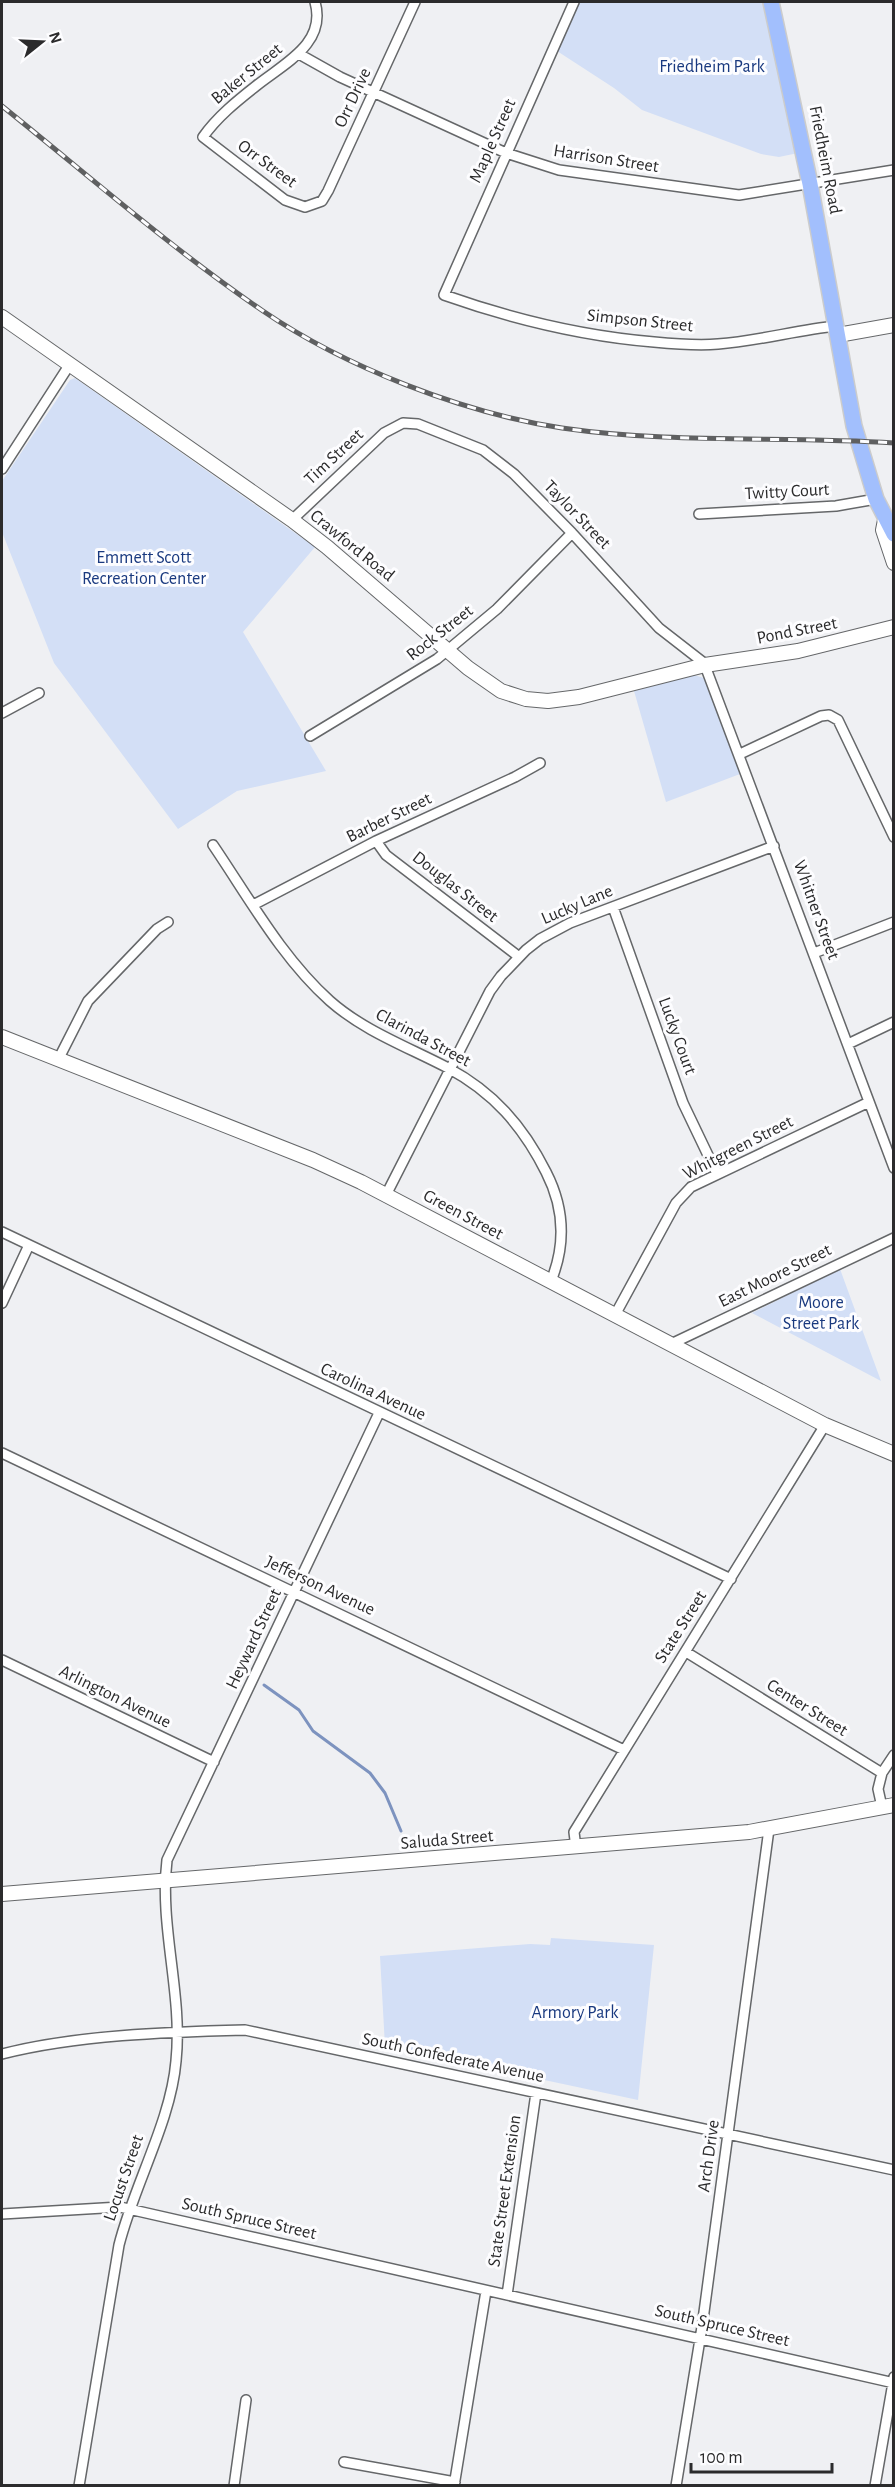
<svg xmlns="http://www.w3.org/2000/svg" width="895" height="2487" font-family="'Alegreya Sans',sans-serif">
	<rect width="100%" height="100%" fill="#eff0f3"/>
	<path fill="#d3dff6" d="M579,2H765L798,153L779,157L761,154L642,110L614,88L557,51Z
		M75,378L315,547L243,632L326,771L237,791L178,829L54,663L2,532V481L70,380Z
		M694,675L704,678L740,774L666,802L634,691Z
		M840,1269L881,1381L752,1313Z
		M551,1938L654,1945L638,2100L385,2046L380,1956L530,1944L550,1945Z"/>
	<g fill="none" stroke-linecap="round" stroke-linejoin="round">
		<path stroke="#7d93bf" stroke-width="3" d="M264,1685L299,1710L313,1731L370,1773L385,1793L401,1831"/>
		<defs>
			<path id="street" d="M315,2C327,44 283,64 256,86C237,101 217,117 203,137L285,200L305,207L322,201L328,191L415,2
				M574,2L444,295C512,319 582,336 654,342C675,344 697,346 718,344C758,341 797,330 836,326
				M299,54L340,77L506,153L559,170L739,195L894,170
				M2,469L70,364
				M699,514L836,506L876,499
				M292,520L384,433L403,423L418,424L483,450L514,474L572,533L659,628L704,663L894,1168
				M2,713L39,693
				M310,736L437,659L497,609L572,533
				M740,754L821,716L829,715L838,720L894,837
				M376,841L386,855L518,956
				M213,845C249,898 282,958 330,1001C364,1031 408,1047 448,1068C493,1092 523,1126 546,1172C564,1207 566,1244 551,1281
				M253,905L376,841L515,777L540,763
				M613,907L683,1103L717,1174
				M814,953L894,922
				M848,1044L894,1022
				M58,1060L88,1001L157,929L168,922
				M386,1195L490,991L501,976L526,950L540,939L570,923L774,846
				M2,1232L731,1579
				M2,1303L29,1245
				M615,1315L676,1203L691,1187L869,1102
				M671,1344L894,1238
				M2,1453L624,1750
				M686,1652L882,1773L878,1789L882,1807
				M2,1660L214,1762
				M882,1773L894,1755
				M576,1848L574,1832L825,1425
				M2,2054C77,2035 166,2032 245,2030L894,2170
				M2,2214L120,2207L894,2383
				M507,2295L536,2093
				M344,2462L455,2482
				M79,2486L119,2245C134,2185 171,2121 176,2061C183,1994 159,1927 167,1860L379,1413
				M234,2486L246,2400
				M454,2486L486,2291
				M676,2486L702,2327L769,1829
				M875,2486L894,2377"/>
			<path id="secondary" d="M2,317L292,520L327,547L468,668L501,691L526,699L548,701L579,697L705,665L798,651L894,627
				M838,335L894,325
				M885,520L883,530L894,563
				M2,1037L313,1160L361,1182L825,1425L894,1454
				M2,1894L749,1832L894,1805"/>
			<path id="primary" d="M771,2L810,184L854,426L876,499L894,534"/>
		</defs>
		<use href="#street" stroke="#656769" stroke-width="12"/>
		<use href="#secondary" stroke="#656769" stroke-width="16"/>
		<use href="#primary" stroke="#ccc" stroke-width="18"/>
		<use href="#street" stroke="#fff" stroke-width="9"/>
		<use href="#secondary" stroke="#fff" stroke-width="14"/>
		<use href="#primary" stroke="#a2bffd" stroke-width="15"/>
		<defs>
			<path id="rail" d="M2,106C88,175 172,249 263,311C345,367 463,413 562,428C672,444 783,436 894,443"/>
		</defs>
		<use href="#rail" stroke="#5f6061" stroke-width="5"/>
		<use href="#rail" stroke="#fdfdff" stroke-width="3" stroke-dasharray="9" stroke-linecap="butt"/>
	</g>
	<g text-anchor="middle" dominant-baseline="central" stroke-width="6" stroke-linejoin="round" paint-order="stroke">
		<g font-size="18" fill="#19397f" stroke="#fdfdff">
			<text x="712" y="67">Friedheim Park</text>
			<text x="144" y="558">Emmett Scott<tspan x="144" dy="21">Recreation Center</tspan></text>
			<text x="821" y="1303">Moore<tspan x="821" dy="21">Street Park</tspan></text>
			<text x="575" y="2013">Armory Park</text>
		</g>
		<g font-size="18" fill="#2b2b2c" stroke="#fdfdff">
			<text transform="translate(247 74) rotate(-39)">Baker Street</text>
			<text transform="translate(353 98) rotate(-65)">Orr Drive</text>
			<text transform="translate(493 141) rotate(-66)">Maple Street</text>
			<text transform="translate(606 159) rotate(9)">Harrison Street</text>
			<text transform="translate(825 160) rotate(79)">Friedheim Road</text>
			<text transform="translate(267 164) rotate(36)">Orr Street</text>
			<text transform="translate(640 321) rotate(6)">Simpson Street</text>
			<text transform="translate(334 457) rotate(-43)">Tim Street</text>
			<text transform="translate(787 492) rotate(-3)">Twitty Court</text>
			<text transform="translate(577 515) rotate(46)">Taylor Street</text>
			<text transform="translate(352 546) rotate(39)">Crawford Road</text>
			<text transform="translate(797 631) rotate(-11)">Pond Street</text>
			<text transform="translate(440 633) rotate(-38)">Rock Street</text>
			<text transform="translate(389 818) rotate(-26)">Barber Street</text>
			<text transform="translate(455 887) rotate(38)">Douglas Street</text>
			<text transform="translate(577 905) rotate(-23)">Lucky Lane</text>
			<text transform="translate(816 910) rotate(70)">Whitner Street</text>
			<text transform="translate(677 1036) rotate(70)">Lucky Court</text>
			<text transform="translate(423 1038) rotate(28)">Clarinda Street</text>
			<text transform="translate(738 1148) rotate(-27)">Whitgreen Street</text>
			<text transform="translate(463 1215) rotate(28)">Green Street</text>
			<text transform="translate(775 1276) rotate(-26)">East Moore Street</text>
			<text transform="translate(373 1392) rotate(25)">Carolina Avenue</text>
			<text transform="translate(320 1586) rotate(25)">Jefferson Avenue</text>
			<text transform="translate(681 1627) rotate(-58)">State Street</text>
			<text transform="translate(254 1639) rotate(-65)">Heyward Street</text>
			<text transform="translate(115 1697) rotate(26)">Arlington Avenue</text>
			<text transform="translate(807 1708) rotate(32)">Center Street</text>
			<text transform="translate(447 1840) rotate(-5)">Saluda Street</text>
			<text transform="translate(453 2058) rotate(12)">South Confederate Avenue</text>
			<text transform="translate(709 2156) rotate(-82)">Arch Drive</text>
			<text transform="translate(124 2178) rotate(-71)">Locust Street</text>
			<text transform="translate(505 2191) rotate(-82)">State Street Extension</text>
			<text transform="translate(249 2219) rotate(13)">South Spruce Street</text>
			<text transform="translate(722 2326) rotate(13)">South Spruce Street</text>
		</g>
	</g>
	<rect width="895" height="2487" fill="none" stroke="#2b2b2c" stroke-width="6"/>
	<g transform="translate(42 42) rotate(72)" stroke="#fdfdff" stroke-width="4.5" paint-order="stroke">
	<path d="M0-4.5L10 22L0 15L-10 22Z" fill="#2b2b2c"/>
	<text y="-9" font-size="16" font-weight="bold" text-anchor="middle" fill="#2b2b2c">N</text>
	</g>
	<path d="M691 2463v9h141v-9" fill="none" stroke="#2b2b2c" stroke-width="3"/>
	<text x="700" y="2463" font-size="18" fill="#2b2b2c" stroke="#fdfdff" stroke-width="4.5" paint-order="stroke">100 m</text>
</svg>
